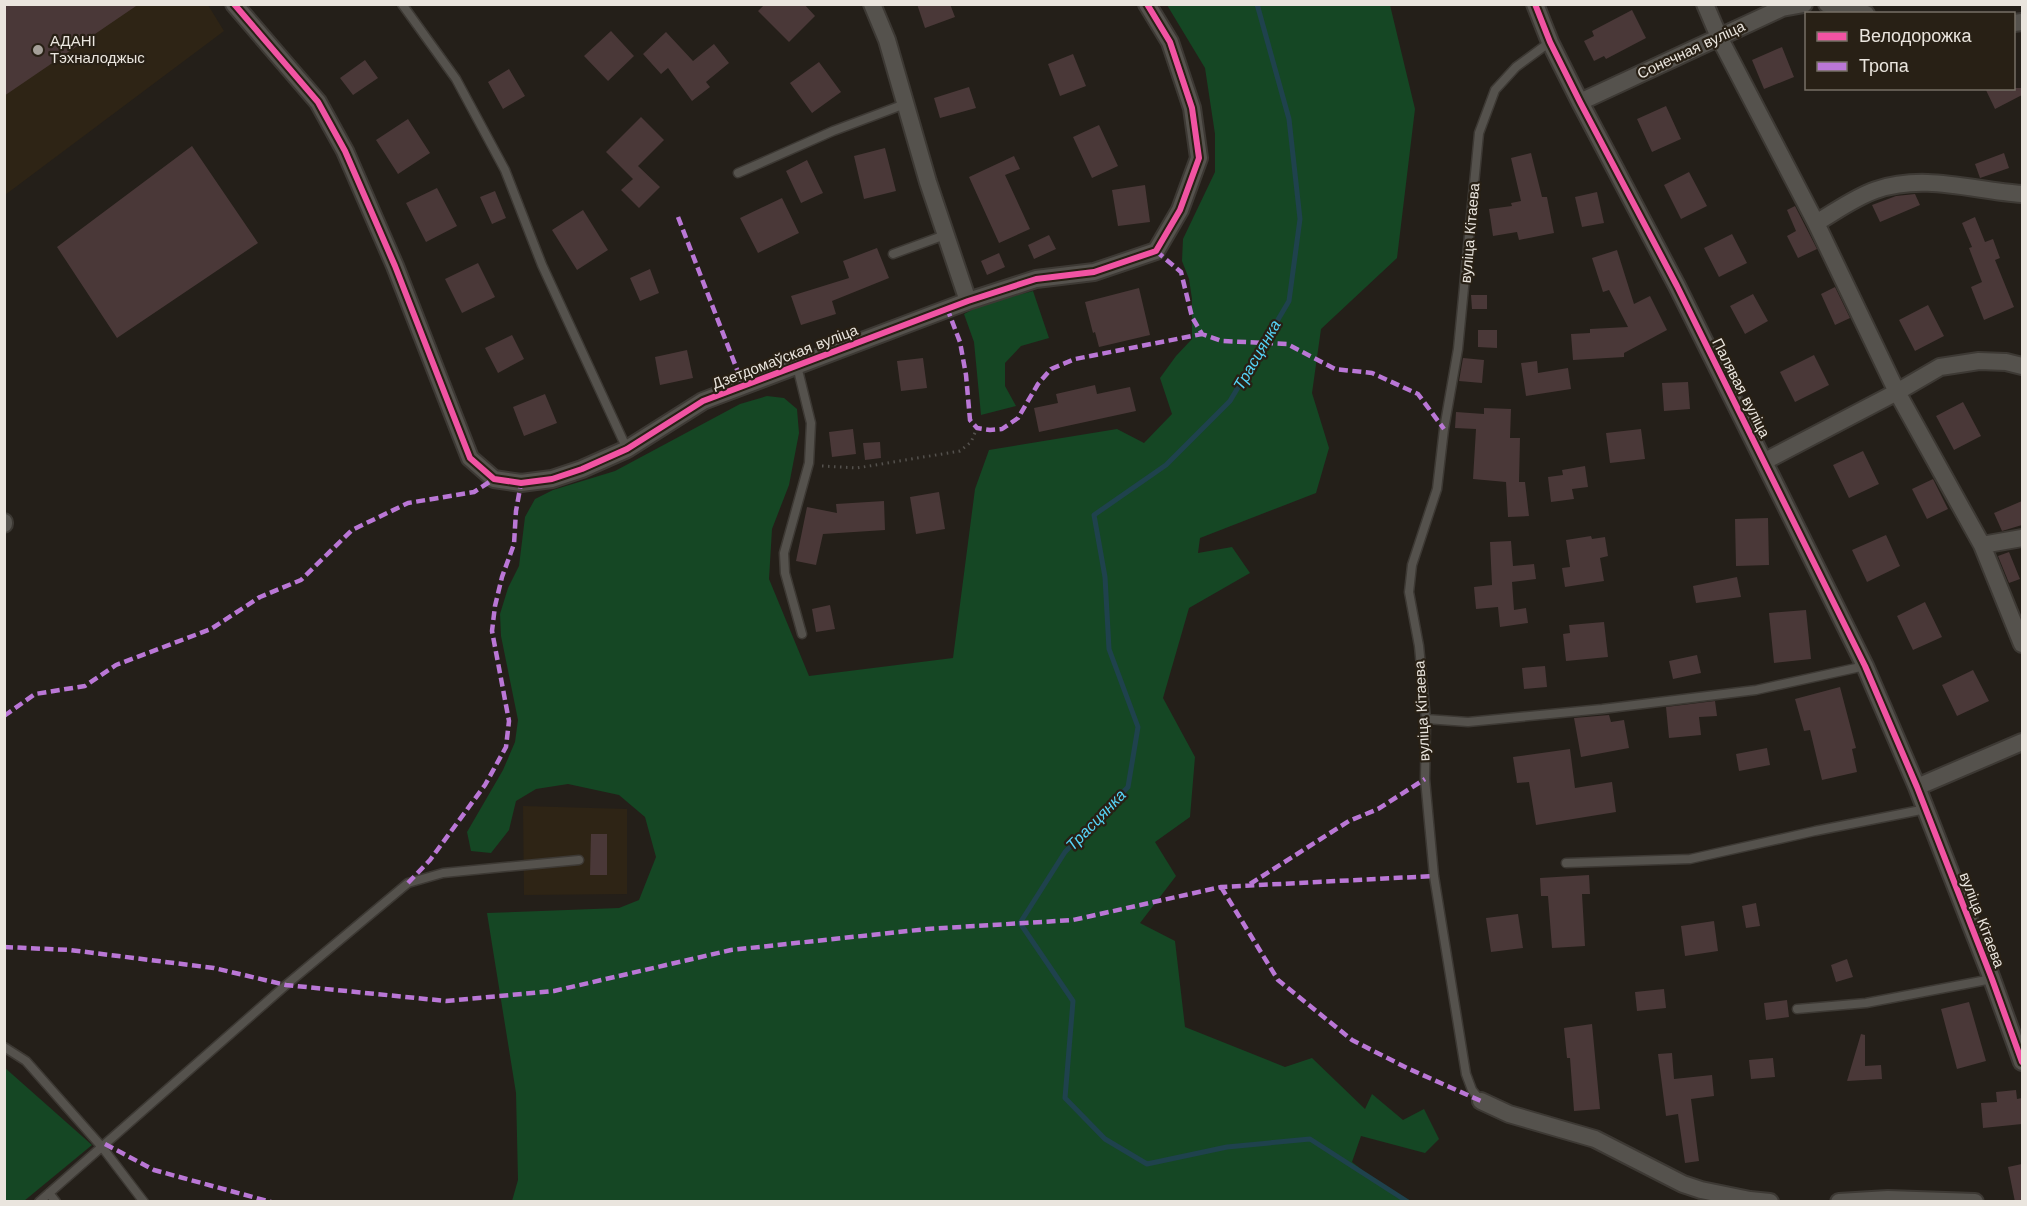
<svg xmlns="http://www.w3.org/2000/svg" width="2027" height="1206" font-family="'Work Sans',sans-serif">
	<rect width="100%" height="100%" fill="#241f19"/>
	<path fill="#2e2415" d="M5,5H208L224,31L5,195Z
		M523,806L627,809V894L524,895Z"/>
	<path fill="#154724" d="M1167,5H1390L1415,109L1397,258L1321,329L1312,393L1329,448L1316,493L1200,538L1198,553L1232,547L1250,573L1189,608L1163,698L1195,757L1190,817L1155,842L1176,876L1140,923L1175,941L1185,1027L1285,1067L1312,1058L1365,1109L1372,1094L1403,1120L1424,1109L1439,1139L1425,1153L1361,1136L1352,1162L1396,1197L1414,1201H512L518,1180L516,1093L487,913L619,908L639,900L656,857L645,817L619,795L568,784L536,789L516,801L509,830L491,853L471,851L467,832L503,770L515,742L518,720L501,636L500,614L508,588L519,566L525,517L535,499L553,490L615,471L740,404L767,396L784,398L797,409L799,433L789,485L772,529L769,579L809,676L953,658L975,489L989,450L1117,429L1144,443L1172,414L1160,378L1176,356L1192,339V299L1189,279L1182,261L1183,239L1215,172V134L1205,68Z
		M1033,291L1049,338L1021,346L1005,363V386L1016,406L981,415L974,342L964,314L983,304Z
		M4,1067L92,1145L24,1201H5Z"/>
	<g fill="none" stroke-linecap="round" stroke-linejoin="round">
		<path stroke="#1f424d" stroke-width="5" d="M1257,4L1289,119L1300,219L1289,301L1230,401L1166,465L1094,515L1105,577L1109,649L1138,727L1128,787L1065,852L1020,923L1073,1001L1065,1098L1105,1139L1147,1164L1227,1147L1310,1139L1408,1202"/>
	</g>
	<path fill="#4a3838" d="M4,4H139L4,96Z
		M765,4H804L815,16L789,42L758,11Z
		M917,4H950L955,17L925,28Z
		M1632,10L1646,38L1606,59L1604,56L1594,61L1584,41L1594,36L1592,31Z
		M611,31L634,56L608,81L584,56Z
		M666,32L693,61L714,44L729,63L706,82L710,87L692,101L668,68L661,74L643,54Z
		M1782,47L1794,77L1764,89L1752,60Z
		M1073,54L1086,86L1060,96L1048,64Z
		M365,60L378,78L353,95L340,78Z
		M819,62L841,92L812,113L790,83Z
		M509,69L525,96L503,109L488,82Z
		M969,87L976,108L940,118L934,98Z
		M1985,88H2022V95L1995,109Z
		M1666,106L1681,139L1652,152L1637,119Z
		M641,117L664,140L638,166L660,187L639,208L621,190L633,179L606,152Z
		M408,119L430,153L398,174L376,140Z
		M1099,125L1118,166L1092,178L1073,137Z
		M192,146L258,243L117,338L57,247Z
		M885,148L896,191L864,199L854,156Z
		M1531,153L1542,197H1547L1554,233L1519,240L1517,232L1493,236L1489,209L1512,206L1511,203L1521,201L1511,158Z
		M2004,153L2009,168L1980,178L1975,164Z
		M1014,156L1020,169L1005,175L1030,229L999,243L969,177Z
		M807,160L823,193L801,203L786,171Z
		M1689,172L1707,206L1681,219L1664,185Z
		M1145,185L1150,222L1118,226L1112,190Z
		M437,188L457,226L426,242L406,203Z
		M495,191L506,218L492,224L480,197Z
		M1597,192L1604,223L1582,227L1575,197Z
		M1915,194L1920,205L1880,222L1872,205L1896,196Z
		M782,198L799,233L758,253L740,218Z
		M1795,206L1817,249L1798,258L1787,236L1796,231L1787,210Z
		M583,210L608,250L577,270L552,230Z
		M1975,217L1985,242L1993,239L2000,258L1995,260L2014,307L1984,320L1971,287L1982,282L1969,248L1972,247L1962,223Z
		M1732,234L1747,263L1719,277L1704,248Z
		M1049,235L1056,249L1034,259L1028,245Z
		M877,248L889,278L832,301L836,314L801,325L791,296L849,278L843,261Z
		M1617,250L1634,304L1650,296L1667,330L1624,353V357L1573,360L1571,334L1590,333V329L1628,327L1609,290L1603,292L1592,258Z
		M999,253L1005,267L987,275L981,261Z
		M478,263L495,297L462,313L445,279Z
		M650,269L659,293L640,301L630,278Z
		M1835,287L1850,318L1835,325L1821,294Z
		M1139,288L1150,335L1099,347L1095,332L1093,333L1085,302Z
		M1753,294L1768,321L1745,334L1730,306Z
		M1471,295H1487V309H1472Z
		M1928,305L1944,336L1915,351L1899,320Z
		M1478,330H1497V348L1478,347Z
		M512,335L524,359L498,373L485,348Z
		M687,350L693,378L660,385L655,357Z
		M1814,355L1829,385L1795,402L1780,372Z
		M923,358L927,388L901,391L897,361Z
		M1463,358L1484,360L1482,383L1459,381Z
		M1537,361L1538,373L1568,368L1571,389L1526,396L1521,363Z
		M1688,382L1690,409L1664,411L1662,383Z
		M1095,385L1097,394L1130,387L1136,411L1039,432L1034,408L1058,403L1056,394Z
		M545,394L557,423L524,436L513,407Z
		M1963,402L1981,436L1954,450L1936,416Z
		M1484,408L1511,409L1510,438H1520L1519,482H1525L1529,516L1508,517L1506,482L1473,479L1476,429L1455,428L1456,412L1484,414Z
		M853,429L856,454L832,457L829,432Z
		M1641,429L1645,459L1610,463L1606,433Z
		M880,442L881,458L865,460L863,443Z
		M1863,451L1879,484L1849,498L1833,465Z
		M1585,466L1588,487L1572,489L1574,499L1551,502L1548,477L1563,475L1562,470Z
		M1933,479L1948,509L1927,519L1912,489Z
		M939,492L945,529L916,534L910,497Z
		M884,501L885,530L823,534L816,565L796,561L807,507L837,513L836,504Z
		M2022,501V525L2002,531L1994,513Z
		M1768,518L1769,565L1736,566L1735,519Z
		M1886,535L1900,566L1867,582L1852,550Z
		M1591,536L1592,539L1605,537L1608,556L1600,558L1604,581L1565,587L1562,568L1570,567L1566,540Z
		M1511,541L1513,566L1534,564L1536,579L1512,582L1514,610L1526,608L1528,623L1500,627L1498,607L1476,609L1474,587L1492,585L1490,542Z
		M2009,552L2020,579L2009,583L1998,556Z
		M1737,577L1741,597L1696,603L1693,586Z
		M1925,602L1942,637L1913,650L1897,616Z
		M830,605L835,629L816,632L812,609Z
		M1806,610L1811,659L1774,663L1769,613Z
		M1604,622L1608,657L1566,661L1563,634L1570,633L1569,625Z
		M1697,655L1701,673L1673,679L1669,661Z
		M1545,666L1547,687L1524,689L1522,668Z
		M1973,670L1989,701L1957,716L1942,685Z
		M1840,687L1856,748L1852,749L1857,772L1822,780L1810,730L1804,731L1795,699Z
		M1715,701L1717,716L1699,717L1701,735L1669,738L1666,707Z
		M1609,715L1611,722L1624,720L1629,748L1581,757L1574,718Z
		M1767,748L1770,765L1739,771L1736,754Z
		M1570,749L1575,788L1612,782L1616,812L1536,825L1529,782L1517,783L1513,757Z
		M591,834H607V875H590Z
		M1589,875L1590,894H1582L1585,946L1552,948L1548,896H1541L1540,878Z
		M1756,903L1760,926L1746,928L1742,906Z
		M1518,914L1523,948L1491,952L1486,918Z
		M1714,921L1718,951L1685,956L1681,926Z
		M1847,959L1853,977L1836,982L1831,965Z
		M1664,989L1666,1008L1637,1011L1635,992Z
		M1787,1000L1789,1017L1766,1020L1764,1003Z
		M1969,1002L1986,1061L1957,1069L1941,1009Z
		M1592,1024L1600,1109L1574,1111L1570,1058H1567L1564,1028Z
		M1861,1034L1865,1035V1066L1881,1065L1882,1079L1847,1081Z
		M1672,1053L1674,1079L1712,1075L1714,1096L1691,1099L1699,1161L1685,1163L1678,1114L1666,1116L1658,1054Z
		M1773,1058L1775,1077L1751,1079L1749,1060Z
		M2016,1090L2017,1099L2022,1098V1124L1983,1128L1981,1103L1997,1102L1996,1092Z
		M2022,1164V1202H2015L2008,1167Z"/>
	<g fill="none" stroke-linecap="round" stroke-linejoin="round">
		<defs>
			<path id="lane" d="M402,4L456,79L505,170L542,265L627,449
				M738,173L833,131L905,104
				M893,254L945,235
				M797,366L811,423L809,463L784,553L785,573L802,634
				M1426,719L1468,722L1602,709L1756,690L1865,666
				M1566,863L1690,859L1815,831L1926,809
				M1797,1009L1866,1003L1992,979
				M4,1047L26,1061L102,1147L144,1202
				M1481,1101L1472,1090L1466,1074L1434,876L1425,779L1426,719L1419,646L1409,592L1412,565L1437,489L1444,429L1458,349L1479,133L1495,90L1516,67L1550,42
				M49,1193L56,1202
				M39,1202L286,985L408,883L443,873L579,860"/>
			<path id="street" d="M234,4L318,102L345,151L395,266L470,458L494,479L521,483L552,479L582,469L627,449L703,401L968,301L1036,279L1094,272L1156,251L1180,210L1199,158L1192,108L1170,42L1147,4
				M872,4L887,40L928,182L968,301
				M1535,4L1550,42L1580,102L1677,286L1865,666L1917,787L1992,979L2022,1062
				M1705,4L1719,37L1816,223L1897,392L1982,545L2022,644
				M1827,4L1844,6L1866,14
				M2014,23L2022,22
				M1580,102L1782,8L1804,4
				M1816,223C1835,212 1855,197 1876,190C1925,173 1974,191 2022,194
				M1765,461L1897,392L1940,367L1979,361L2006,362L2022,366
				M4,522V524
				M1982,545L2022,538
				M1917,787L2022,742
				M1481,1101L1509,1114L1595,1139L1683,1184L1701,1190L1750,1200L1770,1202
				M1839,1202L1888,1199L1975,1202"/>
		</defs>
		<use href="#lane" stroke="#3d3934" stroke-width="11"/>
		<use href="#street" stroke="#3d3934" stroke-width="20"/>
		<path stroke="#54514d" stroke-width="3" stroke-dasharray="1.5 4.5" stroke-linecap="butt" d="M822,466L857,468L960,451L971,442L977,428"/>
		<use href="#lane" stroke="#55524d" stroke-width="8"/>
		<use href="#street" stroke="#55524d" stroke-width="16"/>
		<path stroke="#ba77d6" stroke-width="4.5" stroke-dasharray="9 4.5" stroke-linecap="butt" d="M678,217L743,385
			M1156,251L1181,272L1192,317L1202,334L1222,341L1287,344L1335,369L1372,373L1418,394L1444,429
			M947,308L960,342L966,375L970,420L977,428L990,430L1002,429L1018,418L1038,384L1051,369L1075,359L1202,334
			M4,716L35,694L85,686L116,665L211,629L260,597L301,580L352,530L408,503L474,492L494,479
			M408,883L430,860L485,785L506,747L509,721L492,631L495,606L502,577L514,544L516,511L521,483
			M1250,884L1349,821L1378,809L1425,779
			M1221,887L1278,980L1352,1040L1407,1068L1481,1101
			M4,947L70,950L214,968L286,985L446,1001L554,991L731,950L927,929L1073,920L1221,887L1434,876
			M105,1144L154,1170L271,1202"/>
		<defs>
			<path id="cycleway" d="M234,4L318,102L345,151L395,266L470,458L494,479L521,483L552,479L582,469L627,449L703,401L968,301L1036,279L1094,272L1156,251L1180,210L1199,158L1192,108L1170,42L1147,4
				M1535,4L1550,42L1580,102L1677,286L1865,666L1917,787L1992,979L2022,1062"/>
		</defs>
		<use href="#cycleway" stroke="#282015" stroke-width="10"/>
		<use href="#cycleway" stroke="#f153a3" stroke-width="6"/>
	</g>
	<circle fill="#a5a099" stroke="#282015" stroke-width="2" cx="38" cy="50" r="6"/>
	<g text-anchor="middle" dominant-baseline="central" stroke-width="4.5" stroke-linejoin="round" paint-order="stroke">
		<g font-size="15" fill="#eae5de" stroke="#282015" text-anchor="start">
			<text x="50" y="41">АДАНІ<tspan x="50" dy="17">Тэхналоджыс</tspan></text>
		</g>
		<g font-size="15" fill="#eae5de" stroke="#282015">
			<text transform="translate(1691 50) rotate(-25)">Сонечная вуліца</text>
			<text transform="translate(1470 233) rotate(-85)">вуліца Кітаева</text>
			<text transform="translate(785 357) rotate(-21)">Дзетдомаўская вуліца</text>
			<text transform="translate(1741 388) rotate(63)">Палявая вуліца</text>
			<text transform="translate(1422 711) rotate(-93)">вуліца Кітаева</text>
			<text transform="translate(1982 920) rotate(69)">вуліца Кітаева</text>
		</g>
		<g font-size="16" font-style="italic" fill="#56d4f8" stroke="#282015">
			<text transform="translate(1257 355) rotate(-60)">Трасцянка</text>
			<text transform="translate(1096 820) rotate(-46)">Трасцянка</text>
		</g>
	</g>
	<rect width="2027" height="1206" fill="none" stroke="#eae5de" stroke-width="12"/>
	<rect x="1805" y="12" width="210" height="78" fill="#282015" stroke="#766f65" stroke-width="1.5"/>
	<rect x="1817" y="32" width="30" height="9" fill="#f153a3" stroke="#766f65" stroke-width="1.5"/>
	<text x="1859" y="42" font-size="18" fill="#eae5de">Велодорожка</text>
	<rect x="1817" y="62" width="30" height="9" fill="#ba77d6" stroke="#766f65" stroke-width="1.5"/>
	<text x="1859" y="72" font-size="18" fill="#eae5de">Тропа</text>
</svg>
